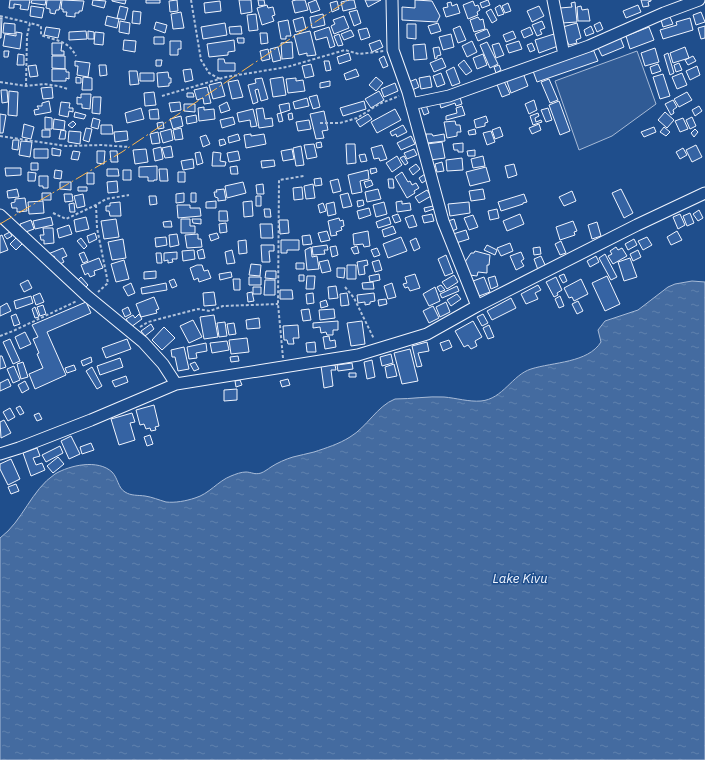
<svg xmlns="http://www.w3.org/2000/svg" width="705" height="760" font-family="'IBM Plex Sans',sans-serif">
	<defs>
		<pattern id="water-ripples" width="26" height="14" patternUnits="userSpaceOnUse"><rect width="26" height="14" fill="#446ba0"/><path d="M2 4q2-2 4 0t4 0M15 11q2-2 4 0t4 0" fill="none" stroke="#5f81ae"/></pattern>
	</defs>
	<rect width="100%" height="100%" fill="#1f4e8c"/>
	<path fill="#305b95" stroke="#a8bbd7" d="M637,51L656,104L612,136L579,150L555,81Z"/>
	<path fill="url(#water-ripples)" stroke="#a8bbd7" d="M692,281L705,282V760H0V538C23,521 31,490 55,474C70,465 98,459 112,472C118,478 118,488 125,492C131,496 138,495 145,496C152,497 159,500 166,502C175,503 186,501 195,498C209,494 218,481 231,476C236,474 241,472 246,472C251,472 255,475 261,473C264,472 268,469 271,467C277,463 286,459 293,457C300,455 307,454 314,452C326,448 339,444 350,437C367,427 377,406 395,399C412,399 428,396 444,397C456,398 469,402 481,401C503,399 512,375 531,369C553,362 588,363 601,342L598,330L605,321L638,310L668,287L675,284Z"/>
	<path fill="#3563a3" stroke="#f2f6ff" d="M10,0H30L28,10L20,9L21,5L14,4V8H9Z
		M32,0H46L45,5L31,3Z
		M47,0H61L59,10H56L55,14L50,13V9L46,8Z
		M62,0L84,1L82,11H79V13H75V17L66,16L67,12H63V9H61Z
		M93,0L106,1L104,8L92,5Z
		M112,0H126L125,4L112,1Z
		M146,0H160V3H146Z
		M177,0L178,11L170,12L169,1Z
		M239,0H251L252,12L241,14Z
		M258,0H264L265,5L259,6Z
		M296,0H305L308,10L295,13L292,1Z
		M316,0L320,10L311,13L308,3Z
		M350,0H354L356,8L343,11L341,2Z
		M365,0H381L368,7Z
		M415,0L432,1L440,16L437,22L402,20V7L415,8Z
		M488,0L490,5L482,8L480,3Z
		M641,0H651V1L648,2L649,6L643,7Z
		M220,1L221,11L205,13L204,3Z
		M337,1L339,9L332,12L330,3Z
		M473,1L475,6L478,5L480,10L477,12L478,15L468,19L463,5Z
		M451,2L452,6L457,4L460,13L446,17L443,8L448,7L447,3Z
		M575,2L577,22L562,23L560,8L572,7L571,3Z
		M508,3L511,11L505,13L502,6Z
		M267,5L268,8L273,7L275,15L272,16L274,21L262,25L257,8Z
		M500,5L504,14L498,16L495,8Z
		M638,5L641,12L626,18L623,11Z
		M31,6L44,8L42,18L30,16Z
		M120,6L128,8L125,20L117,18Z
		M539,6L544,16L532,22L527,11Z
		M581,6L582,10L588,9L590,21H578L577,7Z
		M491,9L497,20L492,23L486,12Z
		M357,10L361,23L354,26L349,12Z
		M133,11L141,12L140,24L132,23Z
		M181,12L184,28L173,29L171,14Z
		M701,12L705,22L696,25L693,15Z
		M256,14L258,30L249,31L247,15Z
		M323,14L325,25L312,28L310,17Z
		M107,16L119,19L117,28L105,25Z
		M344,16L349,28L334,34L331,26L335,24L333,20Z
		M303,17L306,29L296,32L293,20Z
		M478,17L480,20L483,19L485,29L474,32L470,20Z
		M670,17L673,24L663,27L661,20Z
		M0,18H2L1,38H0Z
		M690,18L693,30L663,39L660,30L677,25L676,22Z
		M288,20L291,36H286V39H281L278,22Z
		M120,21L130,23L129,34L119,32Z
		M542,21L545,28L540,30L542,34L537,36L532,25Z
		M156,22L167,25L165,33L154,29Z
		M600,22L603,29L597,32L594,25Z
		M4,23L15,24V34L3,33Z
		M225,23L227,35L203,39L201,27Z
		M438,23L441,31L431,34L428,26Z
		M577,23L581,38L576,40L577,43L569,45L567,41L563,42L559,28Z
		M407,24H416V39L407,38Z
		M241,26L242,34H230L229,27Z
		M460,26L466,40L458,43L453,29Z
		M591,26L594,33L586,36L584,30Z
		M705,26V38L701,39L698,28Z
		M46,27L60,29L58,38L44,35Z
		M329,27L335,46L330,48L327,37L316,40L314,32Z
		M530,27L533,34L524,38L521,31Z
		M649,27L654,40L630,49L626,36Z
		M367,28L370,37L361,40L358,30Z
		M487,29L490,36L478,41L475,34Z
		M351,30L354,36L344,40L341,34Z
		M86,31L87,39L69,40V32Z
		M88,31L94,32V39H88Z
		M310,31L316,55L307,56V53L299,55L294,35Z
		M513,31L516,38L506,42L503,35Z
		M16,32L22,33L20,49L3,46L5,34L16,36Z
		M95,32L104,33L103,45L94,44Z
		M260,33H267L268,43L261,44Z
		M339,34L343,45L338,46L334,36Z
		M451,34L454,47L443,50L439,37Z
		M554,34L558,46L539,53L535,40Z
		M154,37H164V44H154Z
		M620,37L624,47L602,56L597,46Z
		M237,38H244V43H238Z
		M124,40L136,41L135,52L123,50Z
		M234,40L235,51L228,52V55L209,57L207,44Z
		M380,40L383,47L372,52L369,44Z
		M170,41H181V49H178V55H170Z
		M472,41L477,52L467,57L462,46Z
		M519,41L522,49L509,53L506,45Z
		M292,42L293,58L282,59L281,43Z
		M487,42L498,64L490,68L480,45Z
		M52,43H62L61,51H64V55H52Z
		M499,43L504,55L496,58L492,45Z
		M532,43L535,50L530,52L527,45Z
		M425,44L427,59L414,60L413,45Z
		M278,47L281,60L273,62L270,49Z
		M439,47L441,55L437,56V58L435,59L433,48Z
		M685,47L689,58L673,63L670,53Z
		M655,48L659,62L645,66L641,53Z
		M268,49L270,59L262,61L260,51Z
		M593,49L598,61L537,82L533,71Z
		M4,51H9L8,57H4Z
		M349,53L351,60L339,64L337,57Z
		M668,53L674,73L670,75L664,55Z
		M18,54L24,55V65H17Z
		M483,54L487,65L477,69L473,58Z
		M52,56H65V69L52,68Z
		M384,56L388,66L383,68L379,59Z
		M693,56L696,61L688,65L685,60Z
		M442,58L446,67L434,72L430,63Z
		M218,59H224L225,63H235V71H218Z
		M156,60H162L161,66H156Z
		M464,60L472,71L466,75L458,65Z
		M75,61L90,63L88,77L77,75L78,66H75Z
		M324,61H329L331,70L326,71Z
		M679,63L682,70L676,72L674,65Z
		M311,64L314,76L305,78L302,66Z
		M658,64L661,71L652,74L650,67Z
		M36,65L38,76L30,77L28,66Z
		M99,65H106L107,75L100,76Z
		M499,65L501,70L496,73L494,67Z
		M697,66L700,75L690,80L686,71Z
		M454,67L460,83L452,86L446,71Z
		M52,69H66V72H69V79L66,78V81H52Z
		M191,69L193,80L185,82L183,70Z
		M356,69L359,76L346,80L344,74Z
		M129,71H137L139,84L130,85Z
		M168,72L169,78H171V83H169V86L158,87L157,73Z
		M140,73H154V81H140Z
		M441,73L445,84L437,87L433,76Z
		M523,73L528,86L511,93L506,79Z
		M682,73L687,85L677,89L672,77Z
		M663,74L670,96L660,99L653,77Z
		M430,76L432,87L421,89L419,78Z
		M76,77L81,78V83H76Z
		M83,77L92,78V90H82Z
		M283,77L286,95L273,97L270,79Z
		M376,77L383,83L376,91L369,85Z
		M262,78L268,99L261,101L258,89L255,90L258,102L253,104L248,85L256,83L255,79Z
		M296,78V81L303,80L305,91L288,93L286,79Z
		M416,79L419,87L412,90L409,82Z
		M503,79L510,94L502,97L496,82Z
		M549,79L558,100L550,103L541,82Z
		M238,80L243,97L232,99L228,82Z
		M330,81V86L320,88V83Z
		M221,82L225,96L213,99L209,85Z
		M395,83L398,91L384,97L381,89Z
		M52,87L53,98L43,99L41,88Z
		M207,87L211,103L204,104L203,98L197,100L194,90Z
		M1,90H7L8,102L2,103Z
		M9,91L18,92L17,116L8,115Z
		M379,91L384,100L371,108L365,99Z
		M154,92L156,105L145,106L144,93Z
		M687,92L692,100L679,107L674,99Z
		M187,93H193L194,97H187Z
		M81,94H91L90,109L82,108V104H77V97L81,98Z
		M459,94L462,104L456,106L455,103L441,108L439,101Z
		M317,95L320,107L313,109L309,97Z
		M93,97H101L100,114L92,113Z
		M307,98L309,106L295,109L293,102Z
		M534,100L537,110L529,114L525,104Z
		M673,100L677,107L673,110L674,113L671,115L665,104Z
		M49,101L51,112L35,115L34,110L39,109L37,106H42V103Z
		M364,101L366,109L343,116L340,108Z
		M559,101L570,131L560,135L549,105Z
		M61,102L70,103L69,108H73V112L69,111L68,117L59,115Z
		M180,102L181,110L171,112L169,103Z
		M227,102L230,110L221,113L219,106Z
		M289,103L290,110L281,113L279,105Z
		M184,104H195V112L184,111Z
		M426,105L429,113L424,115L421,107Z
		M462,106L465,115L446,120V116L457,113L456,108Z
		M699,106L702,111L695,116L692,110Z
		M204,107V110L214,109L215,119L199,121L198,108Z
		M141,108L144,119L127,123L125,113Z
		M263,108L265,119L272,118L273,126L259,128L256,109Z
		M548,108L552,120L546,122L541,110Z
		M158,109L159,119H150L149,110Z
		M253,109L257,126L251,127L250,120L239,122L237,113Z
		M395,109L401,120L377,133L371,122Z
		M324,111L328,130L322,131L324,138L316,139L310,114Z
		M75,112L86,115L84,119L74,117Z
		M665,112L674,120L667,128L658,120Z
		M281,113L283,121L279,122L277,114Z
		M292,113L293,119L289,120L288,114Z
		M538,113L539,116L535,118L536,122L541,120L542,122L533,125L530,116Z
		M0,114L6,115L3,133H0Z
		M368,114L372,119L360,127L356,121Z
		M196,115L197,122L187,124L186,117Z
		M181,116L183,126L173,129L170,119Z
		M486,116L488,122L485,123V126L476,128L474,120Z
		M45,117L52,118V129H45Z
		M233,117L235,124L222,128L220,120Z
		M692,117L696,126L690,129L686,120Z
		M93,118L100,120L98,129L91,127Z
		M683,118L688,129L680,132L675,121Z
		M54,119L65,121L64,130L53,129Z
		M309,120L311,129L298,131L296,122Z
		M73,121L76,124L72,128L68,125Z
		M455,121L456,125H460L461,132H457V136L447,138L444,122Z
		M163,122L164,128L158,129L157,123Z
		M24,124L34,127L31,139L22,137Z
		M539,124L541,130L532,134L529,128Z
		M101,125H112L113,134H101Z
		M403,125L407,132L397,137L396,134L392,136L390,132Z
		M500,127L503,136L495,139L492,130Z
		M654,127L656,132L644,137L641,132Z
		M664,127L670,132L666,136L660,132Z
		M86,128L92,129L89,142L83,140Z
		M181,128L183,139L175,140L173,130Z
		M171,129L173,140L163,143L160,132Z
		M475,129L476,134L469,135L468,131Z
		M695,129L698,132L694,137L691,133Z
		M42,130H50V137H42Z
		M61,130L66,131L65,139H59Z
		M69,131L81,132L80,144L68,142Z
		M127,131L128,140L115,142L114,132Z
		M491,131L495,142L487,145L483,133Z
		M158,132L160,143L152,144L150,134Z
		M238,134L240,140L229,143L228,137Z
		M251,134V136L264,134L266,144L246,148L244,135Z
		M426,134H432L433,136L444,134L445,141L427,143Z
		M206,135L210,144L203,147L200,137Z
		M411,136L415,144L401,150L397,143Z
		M224,139L226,144L220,146L219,140Z
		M13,140H19L18,150L12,149Z
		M21,141L32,142L30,157L19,155Z
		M321,142L322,147L317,148L316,143Z
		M442,142L445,158L430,160L427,144Z
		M463,143V152H458V150H454L453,144Z
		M314,144L317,157L307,159L304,145Z
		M346,144H355L356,163L347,164Z
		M382,145L387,159L380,161L379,158L374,159L371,148Z
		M696,145L702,157L692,162L686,150Z
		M171,146L173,157L165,158L162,148Z
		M301,146L304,165L296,166L293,148Z
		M161,147L163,159L155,161L153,149Z
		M52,148L61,150L60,156L52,155Z
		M683,148L687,155L680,159L676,152Z
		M34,149H48V158H34Z
		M146,149L148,162L135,164L133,150Z
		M292,149L294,159L283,161L281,151Z
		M414,149L417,155L407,159L404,153Z
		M475,150V156H468L467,151Z
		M73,151L80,152L78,160L71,159Z
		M97,151H105L104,164L97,163Z
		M110,151H117L118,162H111Z
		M238,151L240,160L229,162L227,153Z
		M200,152L203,163L197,165L195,153Z
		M213,152L221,153L220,161L226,162L225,166H212Z
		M365,154L367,161L361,162L359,155Z
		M397,156L402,165L392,172L386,163Z
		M404,156L408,163L405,165L400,158Z
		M483,156L485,166L473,168L471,159Z
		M462,158L463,170L447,171L446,160Z
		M193,159L194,168L183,170L181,161Z
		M274,160L275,166L262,168L261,161Z
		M442,162L444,171L437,172L435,164Z
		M31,163H38V170H31Z
		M416,164L420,169L413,175L409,169Z
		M514,164L517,175L508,178L505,166Z
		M157,166V180H154V181H148V177H139V167Z
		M237,166L238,174H231L230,167Z
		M486,167L490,181L470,186L466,172Z
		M5,168H21V175L6,176Z
		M376,168L377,172L371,174L370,169Z
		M107,169H118L119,176H107Z
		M159,169H167L168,181H160Z
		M55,170L62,171L61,179L54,178Z
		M123,170H131V180H123Z
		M368,170L369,179L360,181L362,192L352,194L348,175Z
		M28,172L36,173L35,181H28Z
		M178,172H185V182H178Z
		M402,172L408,182L410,181L412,185L416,183L419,188L414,191L415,193L407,198L395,177Z
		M87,173H94V184H87Z
		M425,174L428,179L422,183L419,178Z
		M39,176H48V188H43V186H39Z
		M321,178L322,185L315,186L314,179Z
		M338,179L341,191L333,193L330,181Z
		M388,179H393L394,188H389Z
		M371,180L373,185L366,188L364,182Z
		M117,181L118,192L108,193L107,182Z
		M60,182H71V190L60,189Z
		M243,182L246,193L227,198L225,186Z
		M263,184L264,194H257L256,185Z
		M313,184L315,198L306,199L304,186Z
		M78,187H87V191H78Z
		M302,187L303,199L294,200L293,188Z
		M17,189L19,197L8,198L7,191Z
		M224,189L226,200L218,201V198L215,197L214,192H217L216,190Z
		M378,189L381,199L367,202L365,192Z
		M483,189L485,199L471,201L469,191Z
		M621,189L633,213L624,218L612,193Z
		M427,190L431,196L419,203L415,197Z
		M572,191L576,201L564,206L559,197Z
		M42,193H51V200H42Z
		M184,193V202L176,203V194Z
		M191,193H196V202H191Z
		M348,193L352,206L343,208L340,195Z
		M64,194H72L73,201L65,202Z
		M83,194L85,206L77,208L74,196Z
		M524,194L527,202L523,203V204L501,211L498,202Z
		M149,196H156L157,204L150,205Z
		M256,196H261V206H256Z
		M25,198L27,211L17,212V208H12L11,203L15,202V199Z
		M363,200L364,205L358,207L357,201Z
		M43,201L44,213L29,214L28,202Z
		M216,201V208H206V202Z
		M252,201L253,216L244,217L243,202Z
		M402,201V204L410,203L411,210L397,212L396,202Z
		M120,202L121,216H110L109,211H106V206H110V203Z
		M334,202L336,214L328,216L326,204Z
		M384,202L387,214L376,217L373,205Z
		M469,202L470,213L450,216L448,204Z
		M74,203L75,212H70L69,204Z
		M323,203L326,211L320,213L318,205Z
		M177,205H190V208H200L201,216L178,218Z
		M433,206L434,209L425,212L424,208Z
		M369,208L371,215L359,219L357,211Z
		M264,209H270L271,217H265Z
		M497,209L499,218L490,220L488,211Z
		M699,210L703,218L698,221L693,214Z
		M219,211H227L228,221H219Z
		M690,213L694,223L687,226L683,216Z
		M398,214L401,221L395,223L392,216Z
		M432,214L434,221L424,223L422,216Z
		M520,214L524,224L507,231L503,221Z
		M680,214L685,225L678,229L673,217Z
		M413,215L417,226L409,228L405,218Z
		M473,215L478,227L469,230L464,218Z
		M51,217L53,225L35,229L33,221Z
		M86,217L89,229L76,232L74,220Z
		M389,217L391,224L378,228L376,222Z
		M339,218L340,221L343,220L344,226L341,227L342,230L336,232L337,235L331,236L328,221Z
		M116,219L119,237L104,239L101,221Z
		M181,219H190V226H195V233H181Z
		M192,219H201V224L193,223Z
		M454,219L457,229L452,231L448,221Z
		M31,220L34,229L23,233L20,224Z
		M279,220H288L289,233L280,234Z
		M171,221L172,227H164L163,222Z
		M573,221L577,231L574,232L575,235L560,240L556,227Z
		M597,222L601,236L592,239L588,225Z
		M226,223L227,232L220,233L219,224Z
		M260,224H272L273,238H261Z
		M69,225L72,234L59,238L57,229Z
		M393,226L396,233L384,237L382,230Z
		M43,228H53L54,243L44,244V240H41L40,235H44Z
		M466,230L469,239L456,243L453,234Z
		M327,231L330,240L321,242L318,233Z
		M368,231L370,246L364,247L363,244L354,245L353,234Z
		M677,231L682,240L671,245L667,237Z
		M10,232L12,236L7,239L4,235Z
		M95,233L97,239L89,243L87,236Z
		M217,233L219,238L211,241L209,235Z
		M177,234L179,245L170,247L169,235Z
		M198,234V239H201L202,247L187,248L185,235Z
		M2,235L8,250L0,253V236Z
		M310,235L312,244L303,245L302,236Z
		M17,237L23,243L16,250L10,244Z
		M166,237L167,245L156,247L155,238Z
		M401,237L407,251L388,258L383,244Z
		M647,237L652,245L643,250L638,241Z
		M81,238L87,246L84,249L77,241Z
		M416,238L420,248L414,251L410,241Z
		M123,239L126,258L112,260L108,242Z
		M634,239L637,245L628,250L625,244Z
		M246,240L247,253L239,254L238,241Z
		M281,240H299V250H287V253H281Z
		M561,241L566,253L560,255L555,244Z
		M510,243L513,251L501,256L497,248Z
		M261,245H274V251H269L270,262H262Z
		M327,245L328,250H324L325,254L313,255L312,247Z
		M487,245L497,250L495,255L484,250Z
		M336,246L338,255L332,257L330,247Z
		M357,246L359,253L354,254L351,248Z
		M311,247L312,257L317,256L319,269L307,270L305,250Z
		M540,247L541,254L534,255L533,248Z
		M616,247L618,250L622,248L627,256L613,264L608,256L612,254L610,251Z
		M63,248L67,256L62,258L64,262L58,265L54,256L50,258L48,254Z
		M377,248L380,255L374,257L371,250Z
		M203,249L205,258L199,259L197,251Z
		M194,250L195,259L183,261L182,251Z
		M232,250L235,263L227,264L225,252Z
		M638,250L641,257L633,261L630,254Z
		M475,251L490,255L489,265H487V273L478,272L477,276L470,275L463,265L471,253H474Z
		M84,252L88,261L83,263L79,254Z
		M177,252V259H172L173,262L168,263V260L164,261V253Z
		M521,252L524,259L521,261L524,266L516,270L510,256Z
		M156,253H161L162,263H157Z
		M605,254L617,277L611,280L599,258Z
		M446,255L453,273L445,276L438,259Z
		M541,256L546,267L538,270L534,259Z
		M596,256L599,262L590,267L587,261Z
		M99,258L103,268L94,271L95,275L90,277L88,273L85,275L81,265Z
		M630,258L637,277L624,281L618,262Z
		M124,260L129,279L116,282L111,264Z
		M328,260L331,271L322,273L319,262Z
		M367,260L368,265L364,266L365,274L359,275L357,262Z
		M379,260L382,270L375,272L372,262Z
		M296,263H304V269H296Z
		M251,264L261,265L260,276L249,275Z
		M197,265H202L204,271L208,270L211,278L199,282L198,278L194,280L190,268Z
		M347,265H356V279H347Z
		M337,268H345L344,278L337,277Z
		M156,271V278L144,279V272Z
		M266,271H276V279L265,278Z
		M231,272L232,277L220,280L219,274Z
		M379,274L380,280L370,282L369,276Z
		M415,274L420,288L410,291L408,287L405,288L403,284L407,283L405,277Z
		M564,274L567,281L563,283L559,276Z
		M299,275H304V281H299Z
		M454,275L458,282L447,289L442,282Z
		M307,276H315L314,289H306Z
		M495,276L498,286L491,289L488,278Z
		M607,276L620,304L605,311L592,283Z
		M81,277L88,285L84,289L77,281Z
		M249,277H261V285H249Z
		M484,277L490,292L479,296L473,281Z
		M556,277L562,290L557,293L558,295L554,297L546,282Z
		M174,279L177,286L172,288L169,281Z
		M233,279H240V290H234Z
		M581,279L588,294L574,301L572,297L569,298L564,288Z
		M28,280L32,288L24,292L20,284Z
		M265,280H275V295H264Z
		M373,282L374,289H363L362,283Z
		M131,283L135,293L128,296L123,287Z
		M166,283L167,290L142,294L141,288Z
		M392,283L396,297L388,299L384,286Z
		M441,285L445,290L440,292L437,287Z
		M538,285L541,290L535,293L538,299L526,304L521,294Z
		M336,286L338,298L329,299L328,287Z
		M457,286L459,291L442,298L440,294Z
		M253,287H261V294H253Z
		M435,287L440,301L429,306L423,294Z
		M280,290H292L293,299H280Z
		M214,292L216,305L204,306L203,293Z
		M252,292L254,301L248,302L247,293Z
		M40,293L44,302L36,305L33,296Z
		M313,293L314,303L307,304L306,294Z
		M347,293L349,305L341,306L340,294Z
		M374,293L375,301L370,302V304L365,305V302L358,303L357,295Z
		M457,294L461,299L451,306L447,300Z
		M31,296L33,303L16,309L14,301Z
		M560,296L564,306L559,308L555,299Z
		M154,297L159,309L156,310L157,313L141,317L136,304Z
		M511,298L516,308L492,320L487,311Z
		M386,299L387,304L379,306L378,300Z
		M326,300L328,306L321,308L320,302Z
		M578,301L583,311L577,314L572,304Z
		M86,302L91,313L47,332L66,375L35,389L29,374L43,368L37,354L39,353L33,339L38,337L32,325Z
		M446,302L450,312L440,317L436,307Z
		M7,303L11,311L0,316V307Z
		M43,305L46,314L40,316L37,307Z
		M433,306L439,318L429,323L423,311Z
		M35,307L39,317L35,318L32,309Z
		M128,307L131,314L125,317L122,310Z
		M309,309L311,320L303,321L301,310Z
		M334,309L335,318L320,320L319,310Z
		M16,314L20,324L14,326L11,316Z
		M139,314L142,319L131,327L126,319L133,315L135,318Z
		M483,314L488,323L482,326L477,317Z
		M214,315L218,337L204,339L200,317Z
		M259,318L260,328L247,329L246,320Z
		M193,320L202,337L189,343L180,326Z
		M338,321V330H333V335H327L326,332L321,333L320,327L313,328V323Z
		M362,321L365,344L351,346L347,323Z
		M473,321L482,337L475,341L477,346L471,349L468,345L464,347L455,331Z
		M225,322L227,336L219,337L217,323Z
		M234,323L236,334L229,335L227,324Z
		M151,324L154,329L145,336L141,331Z
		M298,325L299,338H293L294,344H288L287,340H284L283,326Z
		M489,325L494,337L488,339L483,328Z
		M164,327L175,338L162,350L152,340Z
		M25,332L31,344L20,349L15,337Z
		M329,336L330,341L335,340L336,347L325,349L323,337Z
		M247,338L249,352L231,354L229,340Z
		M10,339L20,361L13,364L3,342Z
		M127,339L131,349L106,358L102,348Z
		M449,340L452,347L443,351L440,343Z
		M227,341L229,350L212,353L210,343Z
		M315,342L316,352H307L306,343Z
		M427,342L429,351L418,353L422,366L417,367L412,346Z
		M206,343L207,351L196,353L197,358L189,359L187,347Z
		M184,347L189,369L178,371L175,357H172L171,350Z
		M410,349L418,381L402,384L394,353Z
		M391,354L393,363L382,366L380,357Z
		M0,356H2L6,367L0,369Z
		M238,356L239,361L231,362L230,357Z
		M91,357L92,362L83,366L81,361Z
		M120,358L123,367L100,375L97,366Z
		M372,360L375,377L367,379L364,362Z
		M23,362L28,377L21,379L17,364Z
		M195,362L199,369L194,371L190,364Z
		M352,363L353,369L338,371L337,365Z
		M394,364L397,376L387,378L385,367Z
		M74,365L76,370L67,373L65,368Z
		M335,365L336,370H331L333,386L324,388L321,366Z
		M14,366L20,380L13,383L7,369Z
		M92,367L102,386L97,389L86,371Z
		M349,373H356V377H349Z
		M126,376L128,382L115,387L112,381Z
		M8,379L11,386L0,391V383Z
		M288,379L290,385L282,387L280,381Z
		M240,380L242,385L236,387L235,381Z
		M25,381L29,389L22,393L18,385Z
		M237,389V400L224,401V390Z
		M154,405L159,426L155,427L156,430L151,431L150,428L146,429L144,424L140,425L136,410Z
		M20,406L24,413L20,415L16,408Z
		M10,408L15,417L8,421L3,412Z
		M39,413L42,419L37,421L34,415Z
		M132,413L135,422L130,423L135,440L119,445L111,419Z
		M4,420L11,433L1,438L0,422Z
		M150,435L153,444L147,446L144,437Z
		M71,436L80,454L69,459L61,441Z
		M91,443L94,450L82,454L80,447Z
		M60,446L63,453L46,462L42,455Z
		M37,448L40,456L33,458L36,465L42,463L45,470L31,476L23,453Z
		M58,457L64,464L53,473L47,466Z
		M11,459L20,479L8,485L0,469V464Z
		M16,484L19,491L11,494L8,487Z"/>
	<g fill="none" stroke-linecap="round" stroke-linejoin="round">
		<defs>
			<path id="minor" d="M392,0L393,50L408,92L443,221L477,306
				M553,0L564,55
				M411,104L449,96L589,46L664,13L699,0
				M0,215L87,296L143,342L163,364L176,384
				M0,454L19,448L91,420L176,384L358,355L427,334L477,306L637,225L705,193"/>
		</defs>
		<use href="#minor" stroke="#f2f6ff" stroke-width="13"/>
		<path stroke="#b3c4dc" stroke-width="2" stroke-dasharray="3 2" stroke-linecap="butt" d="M191,0L201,60L209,73L220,79
			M0,16L30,23
			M0,82L26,86L44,84L58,86L68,89
			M26,86L27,36L30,23L41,26V35C56,41 68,40 76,56
			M162,96L226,77L287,67L345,50L359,54L384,51
			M320,123H340L357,118L379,104L399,96
			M0,136L66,146L102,145L129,147
			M96,205L97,228L108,283L98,292
			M53,213L66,219L96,205L106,199L129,195
			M345,287L354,298L374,339
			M140,327L148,322L198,309L210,311L223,306L278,304
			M0,336L13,331L77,301
			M283,358L278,304L279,180L304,176"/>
		<use href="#minor" stroke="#1f4e8c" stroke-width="11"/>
		<path stroke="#ffb74d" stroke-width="1" stroke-dasharray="14 3 2 3" stroke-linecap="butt" d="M0,224L122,152L348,0"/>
	</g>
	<g text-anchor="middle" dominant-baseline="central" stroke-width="3" stroke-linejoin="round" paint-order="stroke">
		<g font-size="13" font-style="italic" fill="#f2f6ff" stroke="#1f4e8c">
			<text x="520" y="578">Lake Kivu</text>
		</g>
	</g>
</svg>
